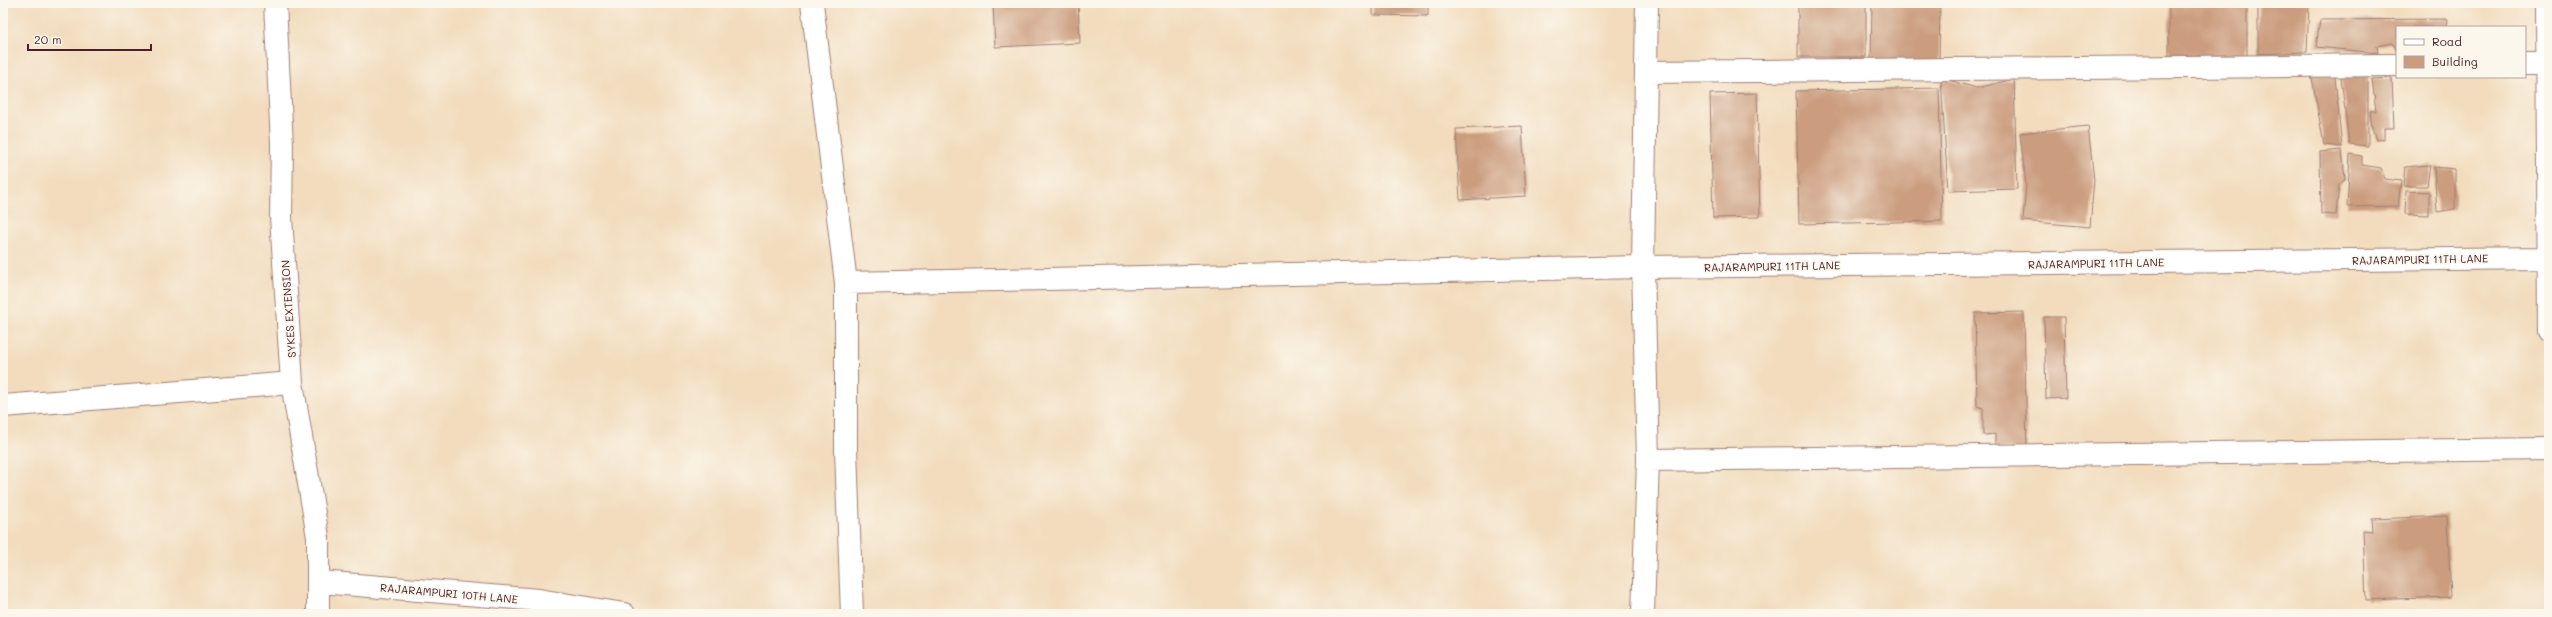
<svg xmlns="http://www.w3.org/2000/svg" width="2552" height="617" font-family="Mali,sans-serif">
	<rect width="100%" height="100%" fill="#fbf7ec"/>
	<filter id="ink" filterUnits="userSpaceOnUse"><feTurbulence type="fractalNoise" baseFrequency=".025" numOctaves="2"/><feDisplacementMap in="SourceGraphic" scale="8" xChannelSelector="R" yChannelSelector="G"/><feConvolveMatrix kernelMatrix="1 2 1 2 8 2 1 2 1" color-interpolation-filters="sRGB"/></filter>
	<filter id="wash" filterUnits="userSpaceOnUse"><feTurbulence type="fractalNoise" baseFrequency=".012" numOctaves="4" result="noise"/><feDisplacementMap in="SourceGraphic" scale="16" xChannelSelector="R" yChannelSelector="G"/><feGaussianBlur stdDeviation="0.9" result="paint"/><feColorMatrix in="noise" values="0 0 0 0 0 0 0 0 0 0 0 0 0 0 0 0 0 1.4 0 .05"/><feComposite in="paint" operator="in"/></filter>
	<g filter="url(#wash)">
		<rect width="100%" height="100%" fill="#f2dcbd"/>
		<g id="blocks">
			<path fill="#cb9c7e" d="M993,3H1078L1080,43L995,47Z
				M1373,3H1428V16L1373,15Z
				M1798,3H1866V57H1798Z
				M1872,3H1940L1939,62L1871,61Z
				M2169,3H2247V62H2169Z
				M2258,3H2309L2307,52L2258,54Z
				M2448,19L2447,27H2397V53L2392,43L2377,46L2378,53L2316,47L2320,20Z
				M2311,72L2335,77L2342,147L2324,145Z
				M2368,74V146L2349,144L2341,77Z
				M1941,78L1977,88L2014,79L2017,189L1948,191Z
				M2392,78L2394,128H2384V139L2376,140L2372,128L2370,111H2376L2372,79Z
				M1939,88L1942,221L1799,224L1796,91Z
				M1757,93L1760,217L1713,218L1710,94Z
				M1522,126L1526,196L1460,200L1456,129Z
				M2088,126L2094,180L2090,227L2023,221L2026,184L2020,133Z
				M2342,150L2345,179L2339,185L2336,215L2321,214L2320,152Z
				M2350,154L2362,156V165L2381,168L2385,179L2401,181L2398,206L2347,207Z
				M2430,165L2427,186H2403L2405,167Z
				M2434,167L2455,169V209L2437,212Z
				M2406,191L2429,192V215L2405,214Z
				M2024,312L2027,448L1995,449V434L1983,435V408L1977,406L1975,313Z
				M2044,317H2064L2066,398L2046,399Z
				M2447,516L2451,597L2366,600L2363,530L2373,531L2372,519Z"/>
		</g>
	</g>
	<g filter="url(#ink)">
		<use href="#blocks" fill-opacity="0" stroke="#9e7e74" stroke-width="1"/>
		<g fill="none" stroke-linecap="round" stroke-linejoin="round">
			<defs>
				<path id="minor" d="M275,3L282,145L281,217L292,383L318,537V614
					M812,3L846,283V450L852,614
					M2547,3L2549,331
					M2525,64H2549
					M1646,72L2397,65
					M846,283L1643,267L2549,258
					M3,406L292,383
					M1648,460L2549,449
					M320,582L539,600L624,614
					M1643,614L1648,460L1643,267L1647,3"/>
			</defs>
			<use href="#minor" stroke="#9e7e74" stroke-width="24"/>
			<use href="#minor" stroke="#fff" stroke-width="22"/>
		</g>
	</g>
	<g text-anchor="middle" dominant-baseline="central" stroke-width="3.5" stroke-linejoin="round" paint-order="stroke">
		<g font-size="11" fill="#4a1f2b" stroke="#fbf7ec">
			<text transform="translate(2420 259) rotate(-1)">RAJARAMPURI 11TH LANE</text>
			<text transform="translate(2096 263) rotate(-1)">RAJARAMPURI 11TH LANE</text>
			<text transform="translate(1772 266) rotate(-1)">RAJARAMPURI 11TH LANE</text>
			<text transform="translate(288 309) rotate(-94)">SYKES EXTENSION</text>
			<text transform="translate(449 593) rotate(5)">RAJARAMPURI 10TH LANE</text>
		</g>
	</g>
	<rect width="2552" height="617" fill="none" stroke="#fbf7ec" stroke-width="16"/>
	<rect x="2396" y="26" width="130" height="52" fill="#fbf7ec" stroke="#b4a19f"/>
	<rect x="2404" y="39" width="20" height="6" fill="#ffffff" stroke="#b4a19f"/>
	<text x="2432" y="46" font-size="12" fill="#4a1f2b">Road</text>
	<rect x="2404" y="56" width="20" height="12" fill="#cb9c7e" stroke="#b4a19f"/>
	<text x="2432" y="66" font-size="12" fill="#4a1f2b">Building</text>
	<path d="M28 44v6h123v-6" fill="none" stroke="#4a1f2b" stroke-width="2"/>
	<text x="34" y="44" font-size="12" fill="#4a1f2b" stroke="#fbf7ec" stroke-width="3" paint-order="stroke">20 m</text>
</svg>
